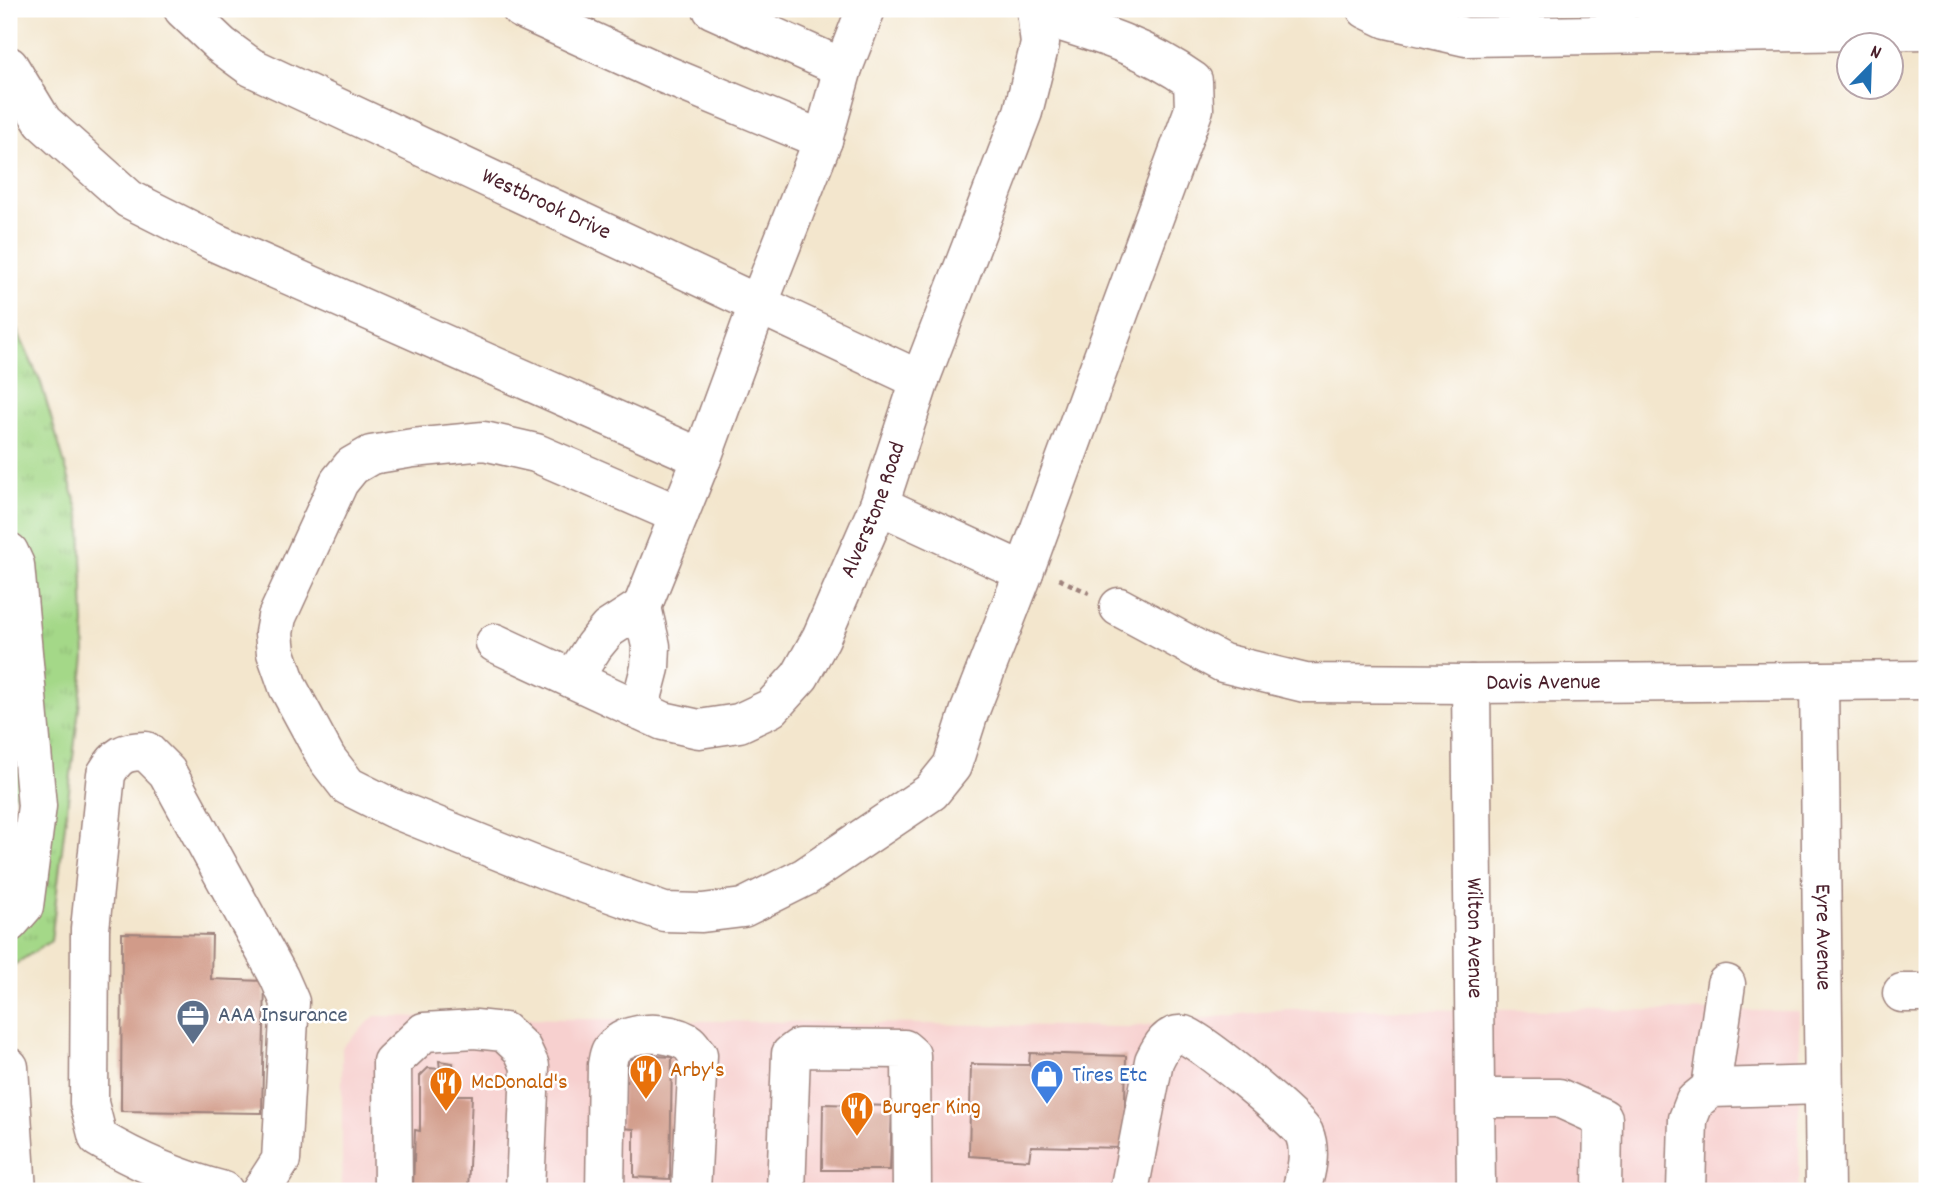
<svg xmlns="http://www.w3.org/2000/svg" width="1936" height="1200" font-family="Dekko,sans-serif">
	<defs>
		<pattern id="park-tufts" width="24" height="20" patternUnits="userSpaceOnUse" patternTransform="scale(1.75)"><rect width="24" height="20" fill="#a4d888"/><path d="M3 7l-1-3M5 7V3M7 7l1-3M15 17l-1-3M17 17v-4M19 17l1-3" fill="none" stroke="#8fb976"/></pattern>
	</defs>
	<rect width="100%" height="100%" fill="#fff"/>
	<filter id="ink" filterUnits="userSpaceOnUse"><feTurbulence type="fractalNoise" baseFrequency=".0143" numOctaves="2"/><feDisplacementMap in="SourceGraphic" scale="14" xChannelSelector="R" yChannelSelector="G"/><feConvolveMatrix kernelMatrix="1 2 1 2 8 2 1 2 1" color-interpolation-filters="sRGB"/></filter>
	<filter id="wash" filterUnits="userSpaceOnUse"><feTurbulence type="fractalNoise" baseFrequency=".00686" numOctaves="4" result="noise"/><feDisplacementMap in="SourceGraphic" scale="28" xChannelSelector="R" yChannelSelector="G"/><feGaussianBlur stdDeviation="1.57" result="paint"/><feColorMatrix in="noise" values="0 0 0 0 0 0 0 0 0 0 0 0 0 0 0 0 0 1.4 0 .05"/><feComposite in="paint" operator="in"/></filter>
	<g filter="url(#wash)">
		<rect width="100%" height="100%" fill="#f3e6cd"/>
		<path fill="#f7d0cf" d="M1286,1009L1799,1011V1191H342V1047L375,1016L1129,1027Z"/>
		<path fill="url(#park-tufts)" stroke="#777c5a" stroke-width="2" d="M9,313L41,383L81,520L85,658L51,941L9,968V901L25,810L9,786Z"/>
		<g id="blocks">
			<path fill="#d19b89" d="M122,933L212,935L211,979L265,981L262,1113L121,1111Z
				M1030,1053L1126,1056L1124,1148L1031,1146L1029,1160L969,1156L971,1064L1029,1065Z
				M636,1055L672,1057L670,1179L634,1177V1129L621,1128L622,1073L628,1072V1059H636Z
				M439,1061L453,1063L452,1095H472L468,1191L413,1190L415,1130L420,1131V1076L428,1068L440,1069Z
				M823,1104L892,1106L890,1170H822Z"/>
		</g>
	</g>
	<g filter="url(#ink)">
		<use href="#blocks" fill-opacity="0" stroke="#9e827c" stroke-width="2"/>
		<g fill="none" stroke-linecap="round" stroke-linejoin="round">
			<defs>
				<g id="minor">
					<path id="s1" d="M183,9L221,45L251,67L920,380"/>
					<path d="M521,9L659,72L823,140"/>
					<path d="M712,9L843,68"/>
					<path d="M1366,9L1387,19L1466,37L1927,30"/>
					<path d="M9,66L43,122L129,199L214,242L702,458"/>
					<path d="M879,505L1024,572"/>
					<path d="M679,515L536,453L484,441L413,448L371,455L352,466L339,482L277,617L274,633L276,653L288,687L327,759L348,786L392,808L546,870L664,912L702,913L743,908L805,877L931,792L952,766L969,713L1024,572L1194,109L1193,81C1144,46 1094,32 1038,15"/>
					<path d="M9,552L15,565L37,806L24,906L9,923"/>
					<path d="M642,607L702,458L758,305L823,140L843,68L866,9"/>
					<path id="s2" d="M1119,607L1223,663L1305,683L1471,684L1927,680"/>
					<path id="s3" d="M495,643L663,721L699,729L739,723L771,708L800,676L821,638L879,505L920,380L1023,112L1040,44L1036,9"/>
					<path d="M573,679L594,646L608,629L642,607L651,646L650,668L639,710"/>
					<path id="s4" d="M1819,681L1825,1191"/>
					<path id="s5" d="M1471,684L1476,1191"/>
					<path d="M1902,993H1927"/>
					<path d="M9,1067L17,1191"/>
					<path d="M1711,1088L1726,984"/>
					<path d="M1476,1098H1559L1603,1118L1602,1191"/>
					<path d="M224,1191C178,1179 138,1162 98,1138L89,1103L90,929L106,774C117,755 124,751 146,751L167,772L279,977L290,1002L281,1160L261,1191"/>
					<path d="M393,1191L392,1062L424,1032L475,1029L504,1032L522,1049L530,1066L525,1191"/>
					<path d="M605,1191L607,1065C608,1060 609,1052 612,1049C628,1029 667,1031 687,1042C692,1045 694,1051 698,1055L691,1191"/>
					<path d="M786,1191L791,1054L799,1048L904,1049L911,1055L912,1191"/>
					<path d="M1129,1191L1154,1061C1160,1049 1167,1033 1184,1035C1196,1036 1298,1121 1304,1133C1312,1152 1306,1173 1301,1191"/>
					<path d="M1686,1191L1688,1119L1695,1101L1711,1088L1823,1085"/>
				</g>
			</defs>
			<use href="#minor" stroke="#9e827c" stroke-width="41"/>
			<path stroke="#9e827c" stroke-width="4.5" stroke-dasharray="5 5" stroke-linecap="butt" d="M1059,579L1089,593"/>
			<use href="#minor" stroke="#fff" stroke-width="38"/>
		</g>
	</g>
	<defs>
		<symbol id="office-pin" viewBox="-11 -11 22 30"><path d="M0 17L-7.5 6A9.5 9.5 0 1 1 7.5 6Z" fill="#5c6f8a" stroke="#fff"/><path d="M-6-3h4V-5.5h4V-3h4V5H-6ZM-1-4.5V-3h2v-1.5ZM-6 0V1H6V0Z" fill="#fff"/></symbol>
		<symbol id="restaurant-pin" viewBox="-11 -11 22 30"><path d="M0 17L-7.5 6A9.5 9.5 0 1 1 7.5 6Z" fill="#e8710a" stroke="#fff"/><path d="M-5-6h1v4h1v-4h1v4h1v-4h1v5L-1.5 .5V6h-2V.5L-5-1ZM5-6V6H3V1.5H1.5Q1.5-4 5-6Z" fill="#fff"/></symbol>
		<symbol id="shop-pin" viewBox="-11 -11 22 30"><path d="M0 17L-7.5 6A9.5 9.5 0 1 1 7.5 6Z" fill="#3f7fe0" stroke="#fff"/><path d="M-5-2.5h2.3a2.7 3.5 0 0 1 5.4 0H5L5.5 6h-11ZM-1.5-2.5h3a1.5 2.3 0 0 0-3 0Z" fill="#fff"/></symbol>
	</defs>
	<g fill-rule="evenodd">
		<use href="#office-pin" x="174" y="997" width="38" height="52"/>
		<use href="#restaurant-pin" x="627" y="1052" width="38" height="52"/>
		<use href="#shop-pin" x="1028" y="1057" width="38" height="52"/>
		<use href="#restaurant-pin" x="427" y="1064" width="38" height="52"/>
		<use href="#restaurant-pin" x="838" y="1089" width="38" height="52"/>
	</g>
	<g text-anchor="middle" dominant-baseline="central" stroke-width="5" stroke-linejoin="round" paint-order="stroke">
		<g font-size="23" fill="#4a1f2b" stroke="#fff">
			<text stroke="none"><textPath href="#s1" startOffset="415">Westbrook Drive</textPath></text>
			<text stroke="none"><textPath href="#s3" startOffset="523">Alverstone Road</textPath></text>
			<text stroke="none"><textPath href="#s2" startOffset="441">Davis Avenue</textPath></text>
			<text stroke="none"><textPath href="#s4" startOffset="256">Eyre Avenue</textPath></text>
			<text stroke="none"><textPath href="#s5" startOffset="254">Wilton Avenue</textPath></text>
		</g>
		<g font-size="23" fill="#4e5e75" stroke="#fff" text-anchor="start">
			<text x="218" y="1016">AAA Insurance</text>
		</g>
		<g font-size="23" fill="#c56008" stroke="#fff" text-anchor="start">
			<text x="670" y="1071">Arby's</text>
			<text x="471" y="1083">McDonald's</text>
			<text x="882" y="1108">Burger King</text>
		</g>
		<g font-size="23" fill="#366cbe" stroke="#fff" text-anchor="start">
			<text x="1072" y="1076">Tires Etc</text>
		</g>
	</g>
	<rect width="1936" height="1200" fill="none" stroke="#fff" stroke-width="35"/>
	<g transform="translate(1870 66) rotate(23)"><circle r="33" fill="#ffffff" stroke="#b7a5aa" stroke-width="2"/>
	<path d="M0-5L12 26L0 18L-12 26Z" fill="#1f6fb2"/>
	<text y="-10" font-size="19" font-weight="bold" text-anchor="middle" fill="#4a1f2b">N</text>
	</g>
</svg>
